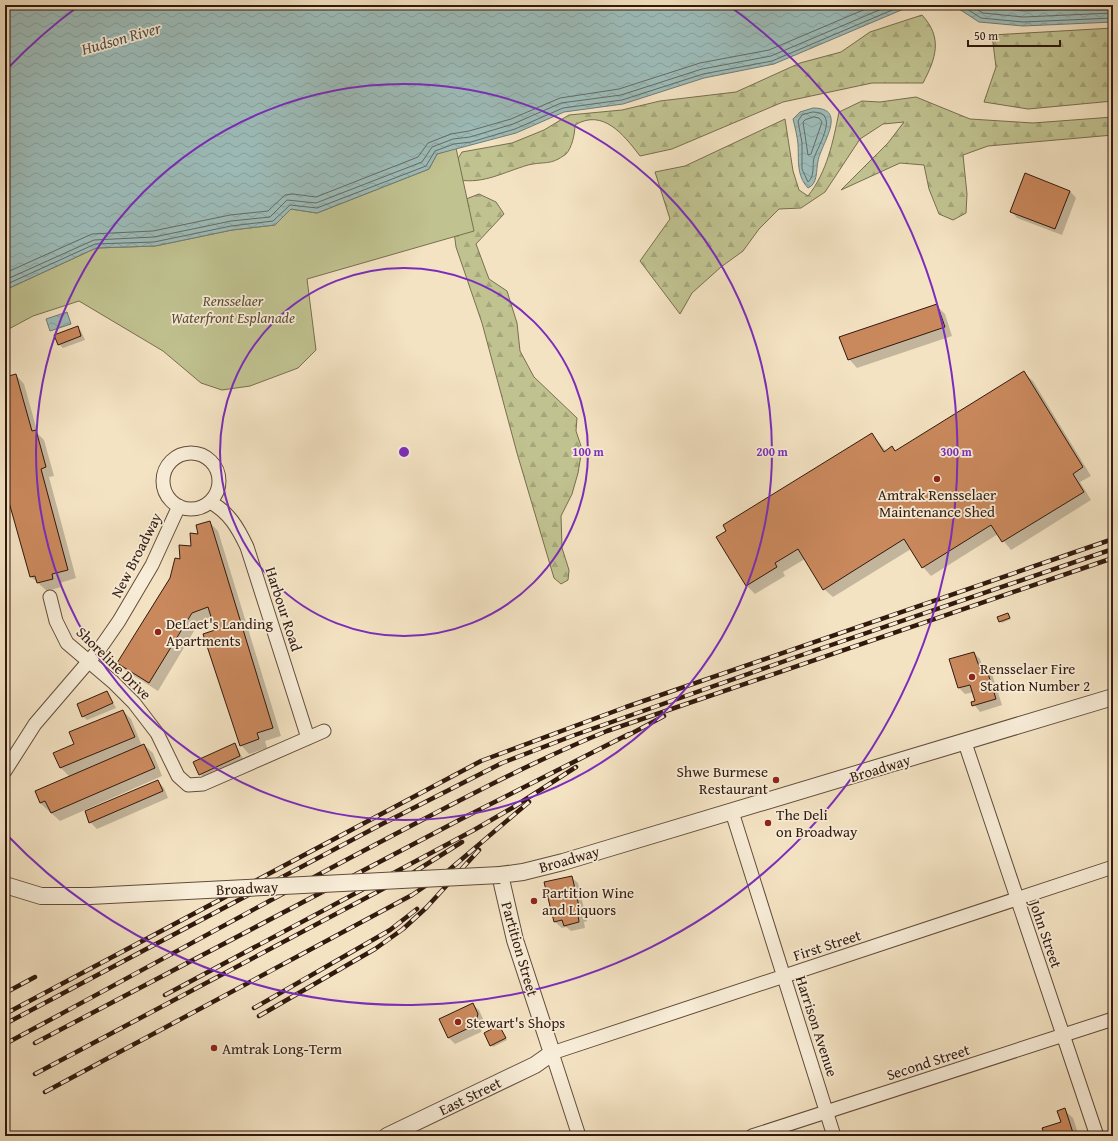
<svg xmlns="http://www.w3.org/2000/svg" width="1118" height="1141" font-family="'Gentium Book Plus',serif">
	<defs>
		<pattern id="forest-firs" width="22" height="20" patternUnits="userSpaceOnUse"><rect width="22" height="20" fill="#c0c290"/><path d="M5 1l3.5 6h-7zM16 11l3.5 6h-7z" fill="#a5a67b"/></pattern>
		<pattern id="water-waves" width="16" height="10" patternUnits="userSpaceOnUse"><rect width="16" height="10" fill="#9dbdba"/><path d="M0 5q4-4 8 0t8 0" fill="none" stroke="#88a29f"/></pattern>
	</defs>
	<rect width="100%" height="100%" fill="#f4e3c3"/>
	<filter id="stains"><feTurbulence type="fractalNoise" baseFrequency=".005" numOctaves="4"/><feColorMatrix values="0 0 0 0 .2 0 0 0 0 .09 0 0 0 0 .02 0 0 0 .5 -.17"/></filter>
	<radialGradient id="worn" r=".72"><stop offset=".6" stop-color="#630" stop-opacity="0"/><stop offset="1" stop-color="#630" stop-opacity=".3"/></radialGradient>
	<path fill="url(#forest-firs)" stroke="#786e4f" d="M922,15C943,38 936,58 923,83H872L783,102L672,149L640,156C624,135 603,108 575,125C575,133 572,148 566,154C550,166 545,161 528,165C504,172 484,184 459,180L454,165L462,152L512,143L544,130L569,115L622,110L660,101L736,92L800,63L841,52L870,32Z
		M1113,28V101L1028,109L984,102L996,67L992,35Z
		M916,97L970,119L1033,123L1113,117V135L988,146L963,155L967,194L966,213L953,220L939,214L929,189L924,165L900,163L841,190L888,143L904,122L883,124L860,139L825,192L801,208L779,209L759,229L743,251L721,267L692,293L680,314L640,261L670,219L655,172L685,166L785,119L793,171L799,190L808,196C827,172 833,142 839,112L862,101L880,102Z
		M479,194L496,202L504,214L476,244L489,279L507,291L517,323L520,351L534,377L577,418L576,431L582,449L578,473L572,494L561,516L562,548L569,570L568,580L561,584L554,578L517,453L482,323L456,247L453,224L461,201Z"/>
	<path fill="#c0c290" stroke="#786e4f" d="M456,148L474,231L307,279L316,350L298,368L250,386L222,390L201,383L163,351L79,301L33,316L5,331V290L96,248L155,246L232,230L275,225L291,209L317,213L429,169L437,154Z"/>
	<path fill="url(#water-waves)" stroke="#727b75" d="M5,5H1113V22L1023,26L979,22L956,7L906,8L774,64L704,78L623,104L564,112L516,133L437,154L429,169L317,213L291,209L275,225L232,230L155,246L96,248L5,290Z
		M813,108C849,108 821,144 818,161C816,170 818,184 808,188C796,175 799,160 798,144C797,135 795,127 793,119L800,112Z
		M67,312L71,324L50,331L46,319Z"/>
	<path fill="#0003" d="M1070,191L1076,198L1062,235L1017,218L1011,211Z
		M936,305L945,314L952,336L857,368L849,359Z
		M77,327L81,331L85,340L63,348L59,344Z
		M1024,373L1033,381L1091,476L1080,482L1091,500L1011,550L998,534L931,576L923,567L911,549L833,597L824,589L805,559L783,572L785,576L755,594L747,586L717,538L872,434L886,451L892,447L896,452Z
		M16,375L24,384L38,434L44,440L54,476L49,477L76,578L60,583L61,587L47,591L30,576L5,484V378Z
		M210,523L218,531L281,736L265,741L267,748L249,754L241,745L212,617L200,621L158,691L126,671L118,663L181,560Z
		M1008,614L1011,619L1002,623L1000,621Z
		M974,653L980,659L983,668H986L992,674L1002,705L980,712L973,703L977,702L974,692L965,694L959,688L950,660Z
		M107,692L116,708L87,720L83,716Z
		M123,711L131,719L142,746L144,745L153,753L162,776L60,821L40,803L36,792L70,777L61,768L55,753L75,745Z
		M234,745L238,749L244,761L204,778L200,774Z
		M158,781L164,788L168,798L97,829L90,822Z
		M571,877L578,883L587,921L584,922L585,928L571,931L566,927L562,928L555,922Z
		M472,1004L479,1010L484,1021L481,1032L455,1044L449,1038L440,1020Z
		M499,1027L507,1040L493,1047L491,1045Z
		M1064,1110L1073,1118L1079,1136H1046L1062,1123Z"/>
	<g fill="none" stroke-linecap="round" stroke-linejoin="round">
		<path stroke="#676b64" stroke-width="1" d="M961,5L981,18L1023,22L1113,18
			M970,5L983,13L1023,17L1113,13
			M981,5L985,7L1024,11L1113,7
			M813,112C840,112 819,144 814,158C812,166 815,176 808,182L802,169V143L798,121L802,115Z
			M814,117L819,118L822,122L811,154L808,155L803,122L805,120Z
			M5,273L92,234L153,231L230,215L268,211L285,195L293,194L316,197L418,157L428,143L451,134L469,131L511,119L560,98L619,89L700,63L769,50L875,5
			M5,280L94,240L154,237L231,221L270,217L287,200L316,203L422,162L432,147L453,139L470,137L513,124L561,103L621,95L702,69L771,56L891,5
			M5,285L95,244L154,242L231,226L273,221L290,205L317,208L426,166L435,151L454,144L471,142L515,129L563,108L622,100L703,74L772,61L904,5"/>
	</g>
	<path fill="#ca895d" stroke="#31190e" d="M1025,173L1070,191L1055,229L1010,212Z
		M937,304L945,327L848,360L839,337Z
		M78,326L81,336L58,345L54,335Z
		M1024,371L1083,467L1073,474L1084,492L1002,542L991,525L922,568L904,539L823,590L798,549L775,563L777,567L746,586L716,537L726,531L723,525L872,433L884,452L892,446L895,451Z
		M16,374L32,431L36,430L46,467L41,469L68,570L52,574L53,579L37,583L35,576L30,577L5,488V377Z
		M210,521L273,728L257,733L259,739L240,746L203,634L215,630L208,607L192,613L149,683L117,663L170,578L175,558L180,559L179,545L191,546L190,533L198,534L196,525Z
		M1008,613L1010,618L999,622L997,617Z
		M974,652L980,669L986,667L996,699L972,706L971,702L975,701L970,685L958,688L949,659Z
		M107,691L113,703L82,717L77,704Z
		M123,710L135,737L60,768L53,753L74,744L69,732Z
		M235,743L240,756L199,775L193,762Z
		M144,744L155,768L51,813L45,801L40,803L35,791Z
		M158,780L163,791L89,823L85,811Z
		M572,876L581,915H578L579,922L564,926L562,920L554,922L544,882Z
		M473,1003L478,1014L475,1025L448,1038L439,1019Z
		M499,1025L506,1038L490,1046L484,1033Z
		M1065,1108L1074,1136H1045L1042,1128L1061,1122L1057,1111Z"/>
	<g fill="none" stroke-linecap="round" stroke-linejoin="round">
		<defs>
			<path id="minor" d="M163 481a28 28 0 1 1 56 0a28 28 0 1 1-56 0Z
				M210,502C229,512 238,528 247,547L308,738
				M50,597L56,621L67,643L113,682L134,703L157,733L178,776L188,785L203,784L324,731
				M965,743L1097,1136
				M5,771L35,724L101,647L119,621L152,565L179,506
				M732,812L834,1136
				M579,1136L552,1053L1113,867
				M752,1136L1113,1019"/>
			<path id="tertiary" d="M5,885L41,896H90
				M387,1136L535,1065L552,1053L515,940L500,875L523,872L563,862L1113,697"/>
		</defs>
		<use href="#minor" stroke="#624c3b" stroke-width="15"/>
		<use href="#tertiary" stroke="#624c3b" stroke-width="18"/>
		<use href="#minor" stroke="#f8edd8" stroke-width="13"/>
		<use href="#tertiary" stroke="#f8edd8" stroke-width="16"/>
		<defs>
			<path id="rail" d="M625,737L664,716
				M5,993L35,977
				M165,995L474,830L512,808L576,767
				M254,1008L390,930L417,909
				M5,1014L481,761L626,707L1113,539
				M259,1016L375,949L403,929L426,908L479,850
				M5,1024L384,823L502,763L572,736L799,656L1113,549
				M35,1043L465,817L629,734
				M5,1044C125,980 245,913 365,850C445,808 524,765 607,731L1113,558
				M35,1074L411,874L462,842
				M45,1092L412,895L449,870L529,802"/>
		</defs>
		<use href="#rail" stroke="#31190e" stroke-width="4.5"/>
		<use href="#rail" stroke="#f8edd8" stroke-width="3" stroke-dasharray="9" stroke-linecap="butt"/>
		<defs>
			<path id="tertiary-bridge" d="M90,896L500,875"/>
		</defs>
		<use href="#tertiary-bridge" stroke="#624c3b" stroke-width="18" stroke-linecap="butt"/>
		<use href="#tertiary-bridge" stroke="#f8edd8" stroke-width="16"/>
	</g>
	<g fill="none" stroke="#7b2cbf" stroke-width="2">
		<circle cx="404" cy="452" r="184"/>
		<circle cx="404" cy="452" r="368"/>
		<path d="M7 69A552 552 0 0 1 80 5M728 5A552 552 0 1 1 7 835"/>
	</g>
	<g fill="#8f2418" stroke="#f8edd8" stroke-width="1.5">
		<circle cx="937" cy="479" r="4"/>
		<circle cx="158" cy="632" r="4"/>
		<circle cx="972" cy="677" r="4"/>
		<circle cx="776" cy="780" r="4"/>
		<circle cx="768" cy="823" r="4"/>
		<circle cx="534" cy="901" r="4"/>
		<circle cx="458" cy="1022" r="4"/>
		<circle cx="214" cy="1048" r="4"/>
	</g>
	<g text-anchor="middle" dominant-baseline="central" stroke-width="3.5" stroke-linejoin="round" paint-order="stroke">
		<g font-size="15" font-style="italic" fill="#5c4c35" stroke="#f8edd8">
			<text x="233" y="300">Rensselaer<tspan x="233" dy="17">Waterfront Esplanade</tspan></text>
		</g>
		<g font-size="15" fill="#31190e" stroke="#f8edd8" text-anchor="start">
			<text x="937" y="494" text-anchor="middle">Amtrak Rensselaer<tspan x="937" dy="17">Maintenance Shed</tspan></text>
			<text x="166" y="623">DeLaet's Landing<tspan x="166" dy="17">Apartments</tspan></text>
			<text x="980" y="668">Rensselaer Fire<tspan x="980" dy="17">Station Number 2</tspan></text>
			<text x="768" y="771" text-anchor="end">Shwe Burmese<tspan x="768" dy="17">Restaurant</tspan></text>
			<text x="776" y="814">The Deli<tspan x="776" dy="17">on Broadway</tspan></text>
			<text x="542" y="892">Partition Wine<tspan x="542" dy="17">and Liquors</tspan></text>
			<text x="466" y="1022">Stewart's Shops</text>
			<text x="222" y="1048">Amtrak Long-Term</text>
		</g>
		<g font-size="15" fill="#31190e" stroke="#f8edd8">
			<text transform="translate(136 555) rotate(-63)">New Broadway</text>
			<text transform="translate(284 609) rotate(72)">Harbour Road</text>
			<text transform="translate(114 663) rotate(44)">Shoreline Drive</text>
			<text transform="translate(880 768) rotate(-17)">Broadway</text>
			<text transform="translate(569 859) rotate(-16)">Broadway</text>
			<text transform="translate(247 888) rotate(-3)">Broadway</text>
			<text transform="translate(1046 934) rotate(71)">John Street</text>
			<text transform="translate(827 945) rotate(-18)">First Street</text>
			<text transform="translate(520 949) rotate(74)">Partition Street</text>
			<text transform="translate(817 1026) rotate(72)">Harrison Avenue</text>
			<text transform="translate(928 1062) rotate(-18)">Second Street</text>
			<text transform="translate(470 1096) rotate(-26)">East Street</text>
		</g>
		<g font-size="16" font-style="italic" fill="#57524a" stroke="#f8edd8">
			<text transform="translate(121 38) rotate(-16)">Hudson River</text>
		</g>
	</g>
	<circle cx="404" cy="452" r="6" fill="#7b2cbf" stroke="#f8edd8" stroke-width="2"/>
	<g font-size="12" text-anchor="middle" font-weight="bold" fill="#7b2cbf" stroke="#f8edd8" stroke-width="3.5" stroke-linejoin="round" paint-order="stroke">
		<text x="588" y="456">100 m</text>
		<text x="772" y="456">200 m</text>
		<text x="956" y="456">300 m</text>
	</g>
	<rect width="1118" height="1141" fill="none" stroke="#f4e3c3" stroke-width="20"/>
	<rect x="6" y="6" width="1106" height="1129" fill="none" stroke="#31190e" stroke-width="2"/>
	<rect x="10" y="10" width="1098" height="1121" fill="none" stroke="#31190e"/>
	<path d="M968 40v6h92v-6" fill="none" stroke="#31190e" stroke-width="2"/>
	<text x="974" y="40" font-size="12" fill="#31190e" stroke="#f8edd8" stroke-width="3" paint-order="stroke">50 m</text>
	<rect width="100%" height="100%" filter="url(#stains)"/>
	<rect width="100%" height="100%" fill="url(#worn)"/>
</svg>
